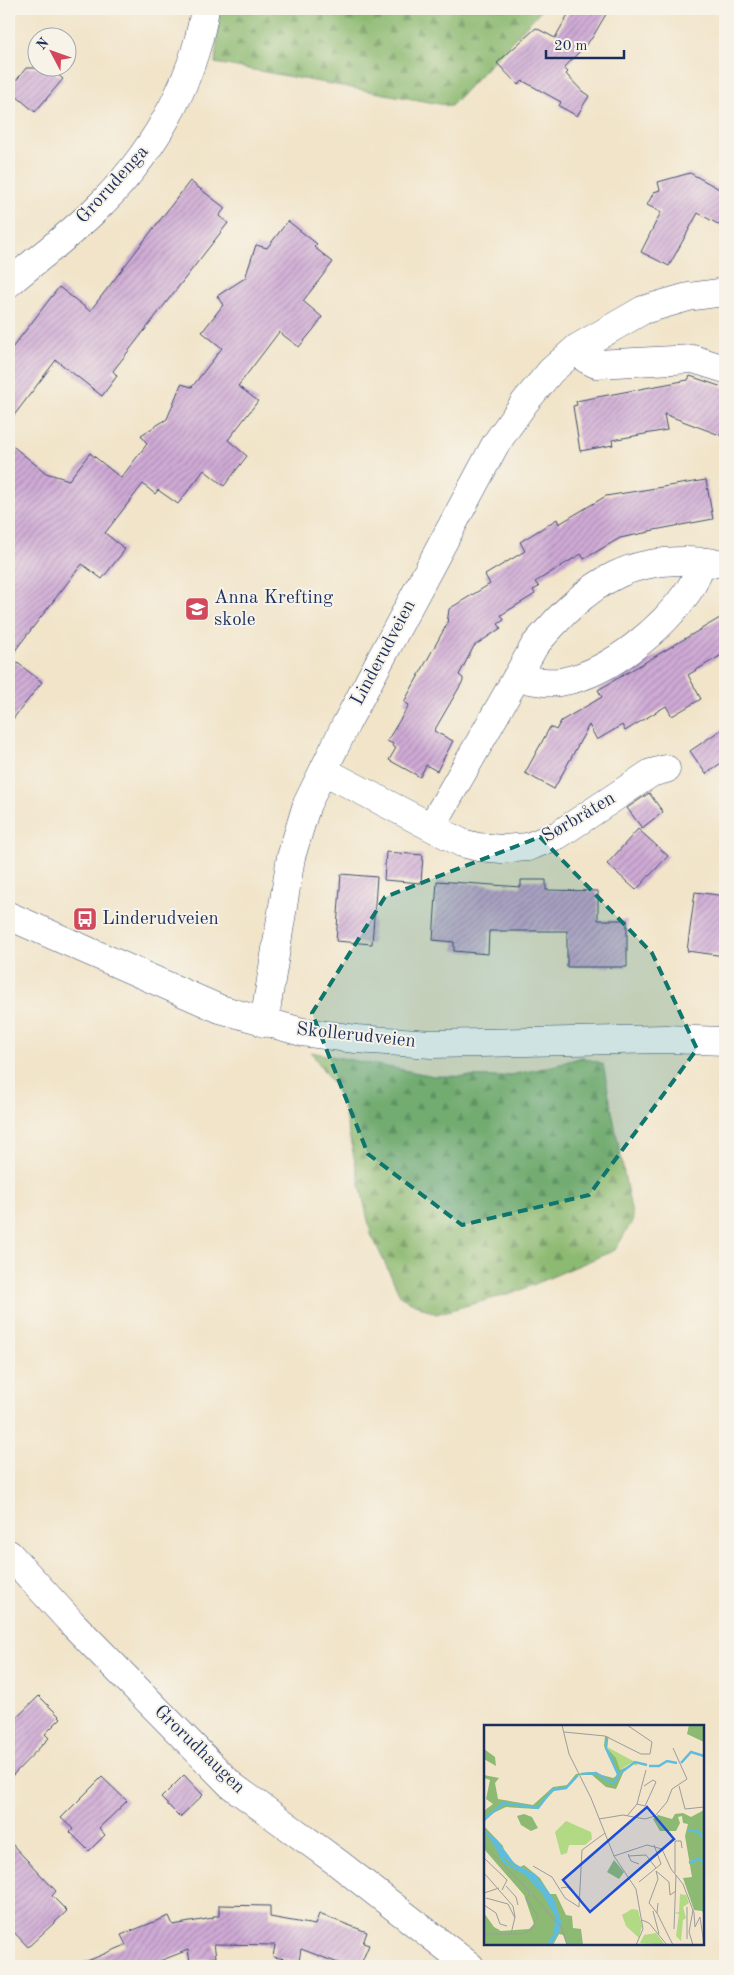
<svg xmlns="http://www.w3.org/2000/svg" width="734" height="1975" font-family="'Old Standard TT',serif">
	<defs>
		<pattern id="forest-firs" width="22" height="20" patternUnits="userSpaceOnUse" patternTransform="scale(1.25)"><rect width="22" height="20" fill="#8dba72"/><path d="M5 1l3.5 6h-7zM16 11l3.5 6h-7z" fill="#729861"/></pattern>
		<pattern id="building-hatch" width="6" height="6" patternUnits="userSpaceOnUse" patternTransform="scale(1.25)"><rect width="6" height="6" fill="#cfaad5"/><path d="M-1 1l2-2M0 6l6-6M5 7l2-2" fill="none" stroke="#a78bb0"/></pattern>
	</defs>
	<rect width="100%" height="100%" fill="#f7f3e8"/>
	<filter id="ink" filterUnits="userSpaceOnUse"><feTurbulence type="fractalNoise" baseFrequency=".02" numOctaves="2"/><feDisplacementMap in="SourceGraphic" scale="10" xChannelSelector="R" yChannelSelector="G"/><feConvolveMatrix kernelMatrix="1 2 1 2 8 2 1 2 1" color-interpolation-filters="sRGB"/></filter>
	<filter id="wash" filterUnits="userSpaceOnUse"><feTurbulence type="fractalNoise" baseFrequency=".0096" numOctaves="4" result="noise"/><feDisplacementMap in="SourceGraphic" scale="20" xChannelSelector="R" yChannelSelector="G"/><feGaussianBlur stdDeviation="1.12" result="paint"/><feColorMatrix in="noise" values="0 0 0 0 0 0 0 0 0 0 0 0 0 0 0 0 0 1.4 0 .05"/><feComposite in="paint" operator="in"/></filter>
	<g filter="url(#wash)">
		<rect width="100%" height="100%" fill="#f1e4c9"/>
		<path fill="url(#forest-firs)" stroke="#547468" d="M220,9H542L451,106L215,63Z
			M311,1052L434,1076L500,1077L545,1068L582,1057L603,1064L633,1220L615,1250L516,1292L436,1314L401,1297L371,1234L342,1103L332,1083Z"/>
		<g id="blocks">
			<path fill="url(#building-hatch)" d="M571,9H609L592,38L564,68L568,72L566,74L582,91L589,96L577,116L559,106L561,102L523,81L518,85L497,63L536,28L555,38Z
				M26,68H50L63,79L35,112L9,90Z
				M690,173L725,192V228L698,213L669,266L641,252L661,212L647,205L654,192L660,190L658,182Z
				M190,181L225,208L219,216L228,223L113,371L117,376L102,396L56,360L9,422V352L59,287L90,311Z
				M288,221L317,244L314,247L333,262L303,301L322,317L318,324L299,347L279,332L238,386L258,401L228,440L247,456L224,486L204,470L178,504L158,490L155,494L143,484L105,533L125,549L120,556L102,579L82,564L10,657L42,682L9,724V443L46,473L69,480L90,453L121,478L147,444L141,435L167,419L181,384L192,387L222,348L202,332L223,305L217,296L245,278L256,245L267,248Z
				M690,376L725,388V437L664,414L667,430L612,440L613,445L580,451L573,406L577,405L576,401L688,380Z
				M706,480L713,519L649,531V532L620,538L584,559L581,554L535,582L539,587L533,590L535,594L501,615L504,620L498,624L501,628L474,646L459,675L463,678V681L434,731L453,741L437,771L426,765L420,777L389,760L396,748L392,746L393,744L387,741L409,705L404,702L447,624L449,609L490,584L485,575L525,551L520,542L557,519L559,524L606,496Z
				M725,615V653L688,675L701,699L672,716L666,706L625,731L622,725L597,740L589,725L554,789L525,773L550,727L556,730L561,721L602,697L598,690Z
				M725,727V760L706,774L690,751Z
				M649,793L663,812L642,828L627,808Z
				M638,829L668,856L636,890L607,864Z
				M386,852L423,855L421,883L384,880Z
				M341,874L377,877L372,944L336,941Z
				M521,880H546V890L598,891V920H627V967H567V931H489L488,954L454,951V942L433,940L437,881L521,887Z
				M695,892L725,896V956L687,951Z
				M39,1696L61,1718L45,1734L49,1738L9,1779V1725Z
				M184,1775L203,1795L180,1817L161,1798Z
				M102,1777L127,1801L99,1828L105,1835L89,1851L70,1832L73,1829L61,1818Z
				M9,1841L56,1891L52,1896L67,1911L28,1947L9,1927Z
				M219,1905L270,1906V1917L315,1925L319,1914L367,1932L363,1943L369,1945L360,1966H346L301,1949L299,1961L273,1957L275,1945L214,1944L216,1957L190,1962L188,1950L147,1966H75L126,1945L121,1935L169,1916L173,1925L213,1918V1916H219Z"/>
		</g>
	</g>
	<g filter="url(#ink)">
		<use href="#blocks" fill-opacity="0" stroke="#3b4a6e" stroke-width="1"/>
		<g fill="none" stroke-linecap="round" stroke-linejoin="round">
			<defs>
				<path id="street" d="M9,283C37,259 67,237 93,212C150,158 193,86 205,9
					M577,348L586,359L596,364L693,359L725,369
					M516,678C532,680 549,685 565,681C611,672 663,628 689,590C695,582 698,571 702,562
					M324,771L462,843L478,847L502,849L528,847L558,835L651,773L666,769
					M432,826L535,645C558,618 584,590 616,575C648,559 690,559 725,564
					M264,1023L291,857L307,804L346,724L495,445L525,402L551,371L577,348L643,310L688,297L725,292
					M9,1554L72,1623L231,1785L338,1863L470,1966"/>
				<path id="secondary" d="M9,916L220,1009L302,1032L356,1039L432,1044L665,1039L725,1041"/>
			</defs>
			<use href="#street" stroke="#3b4a6e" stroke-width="29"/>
			<use href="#secondary" stroke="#3b4a6e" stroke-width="29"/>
			<use href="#street" stroke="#fff" stroke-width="28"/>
			<use href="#secondary" stroke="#fff" stroke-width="28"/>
		</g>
	</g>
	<path fill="#0f766e" fill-opacity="0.2" stroke="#0f766e" stroke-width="4" stroke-dasharray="10 6" stroke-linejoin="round" d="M540,837L652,953L697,1049L589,1195L462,1225L368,1154L312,1013L385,897Z"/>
	<defs>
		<symbol id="school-square" viewBox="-11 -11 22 22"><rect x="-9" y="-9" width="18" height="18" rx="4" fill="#d1495b" stroke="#f7f3e8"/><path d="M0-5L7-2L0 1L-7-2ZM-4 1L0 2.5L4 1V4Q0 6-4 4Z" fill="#fff"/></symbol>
		<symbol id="bus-square" viewBox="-11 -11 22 22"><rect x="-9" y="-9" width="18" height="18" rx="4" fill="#d1495b" stroke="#f7f3e8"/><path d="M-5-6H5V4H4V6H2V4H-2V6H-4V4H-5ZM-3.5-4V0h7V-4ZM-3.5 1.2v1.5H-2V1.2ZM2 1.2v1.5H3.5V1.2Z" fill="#fff"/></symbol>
	</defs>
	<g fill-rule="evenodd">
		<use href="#school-square" x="183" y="595" width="28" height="28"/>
		<use href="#bus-square" x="71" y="905" width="28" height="28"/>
	</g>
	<g text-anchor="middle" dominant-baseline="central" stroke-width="4" stroke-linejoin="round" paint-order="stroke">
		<g font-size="19" fill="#1b2f5e" stroke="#f7f3e8">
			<text transform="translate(113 185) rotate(-48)">Grorudenga</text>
			<text transform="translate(384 653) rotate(-62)">Linderudveien</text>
			<text transform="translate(579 818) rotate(-31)">Sørbråten</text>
			<text transform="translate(356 1036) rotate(6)">Skollerudveien</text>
			<text transform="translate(199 1750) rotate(44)">Grorudhaugen</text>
		</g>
		<g font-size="19" fill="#1b2f5e" stroke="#f7f3e8" text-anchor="start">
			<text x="214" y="598">Anna Krefting<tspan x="214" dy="22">skole</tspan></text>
			<text x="102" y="919">Linderudveien</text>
		</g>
	</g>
	<g transform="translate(484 1725)">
		<rect width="220" height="220" fill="#f1e4c9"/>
		<path d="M123,22L153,38V41L147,38L136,45ZM82,96L107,107L108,114L101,120H85L83,128L77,130L71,107ZM196,169L202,170L205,178L199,182L202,193L199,195L197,216L192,211L195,189L190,188L195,187ZM172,208L181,220L156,218L160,210Z" fill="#b2da84"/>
		<path d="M205,0H220V17L203,9ZM121,11L125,12L121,21L132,33L136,45L149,39L140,46L132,64L122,62L108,50H94L82,64H72L52,84L22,82L3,91L0,100L1,85L9,79L2,74L6,55L0,53V50L15,53L11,58L14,74L49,80L69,62L83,60L92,49L107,47L129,53L134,50L120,21ZM0,24L11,32L12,41L0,34ZM220,85V190L218,186L210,185L199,153L208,152L201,111L204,99L199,98L198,91L194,92L196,98L192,106H176L169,94L174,90L188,94L191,89L199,88L207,92ZM40,89L48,92L54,103L47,106L37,100L33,91ZM0,101L19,121L21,131L36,142L40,140L56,153L66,169H72L82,190L88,191L89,203L97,204L99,220H83L79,210L75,209L69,220H0V188L10,202L17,206L45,204L50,199L40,170L0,124ZM130,135L140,147L135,154L123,147Z" fill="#8dba72"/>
		<path d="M148,184L154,185L158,201L155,213L142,201L138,190Z" fill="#b2da84"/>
		<path d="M0,105L13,115L31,139L51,149L70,174L77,196L76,206L67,220H62L70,208L71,191L51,156L16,130Z" fill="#5fbcdd"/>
		<path fill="none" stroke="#5fbcdd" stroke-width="2.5" d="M197,38L207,27L220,31M165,41H175L183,36L193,38M97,49L112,48L128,58L132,55L134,49L122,23L123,14M135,49L151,37L163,40M0,95L19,78L54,83L68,65L82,63L94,50M204,105L216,107L217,112M15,129L21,138L42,149L58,167M205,138L214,134L220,137"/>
		<path fill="none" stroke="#9b9c9e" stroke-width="1" d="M78,0L85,29L107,73L130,131L152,164L159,204L152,220M80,7L121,11L157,29H166L168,17L143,0M195,61L201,84L220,82M153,79L161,81L172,57L169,55L160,61M143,91L153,79L162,45M115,94L139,90L161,94L171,91L183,77L188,64L203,54L189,23M0,120L46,167M144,129L147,136L155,139M130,131L163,120L178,124L187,144L199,159L210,188L211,202L216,192L220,219M144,131L162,130L172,143M0,133L23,155L18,165M49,141L68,152L81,173L95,182L98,125L121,108M172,146L174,154L165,178L173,188L174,178M172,146L185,157L186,170L192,166M0,148L29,181L31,192L27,209M191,148V116H197L198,123M155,157L177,139L170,120M22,161L32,172L34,180M77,163L83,162L97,174M0,168L15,163M48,169L78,203L83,220M2,173L24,179L31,193M0,180L12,188L16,199L23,201M209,185L205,207L209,220M169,186L175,209M173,188L189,220M158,195L165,198L183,220M190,204L192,150M0,209H37L47,205L54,191L42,174L46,168M203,214V182"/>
		<path fill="#1d4ed8" fill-opacity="0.15" stroke="#1d4ed8" stroke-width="2.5" d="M163,82L190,114L106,187L79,155Z"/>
		<rect width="220" height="220" fill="none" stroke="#1b2f5e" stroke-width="2.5"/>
	</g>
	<rect width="734" height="1975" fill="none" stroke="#f7f3e8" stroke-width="30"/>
	<g transform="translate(52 52) rotate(311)"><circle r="24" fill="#f7f3e8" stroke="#9fa5b1"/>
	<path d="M0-4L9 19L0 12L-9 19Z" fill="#d1495b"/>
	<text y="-8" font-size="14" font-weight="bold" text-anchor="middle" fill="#1b2f5e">N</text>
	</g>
	<path d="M546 50v8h78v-8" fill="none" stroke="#1b2f5e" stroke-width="2.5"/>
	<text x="554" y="50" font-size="15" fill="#1b2f5e" stroke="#f7f3e8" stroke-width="4" paint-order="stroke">20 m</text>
</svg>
